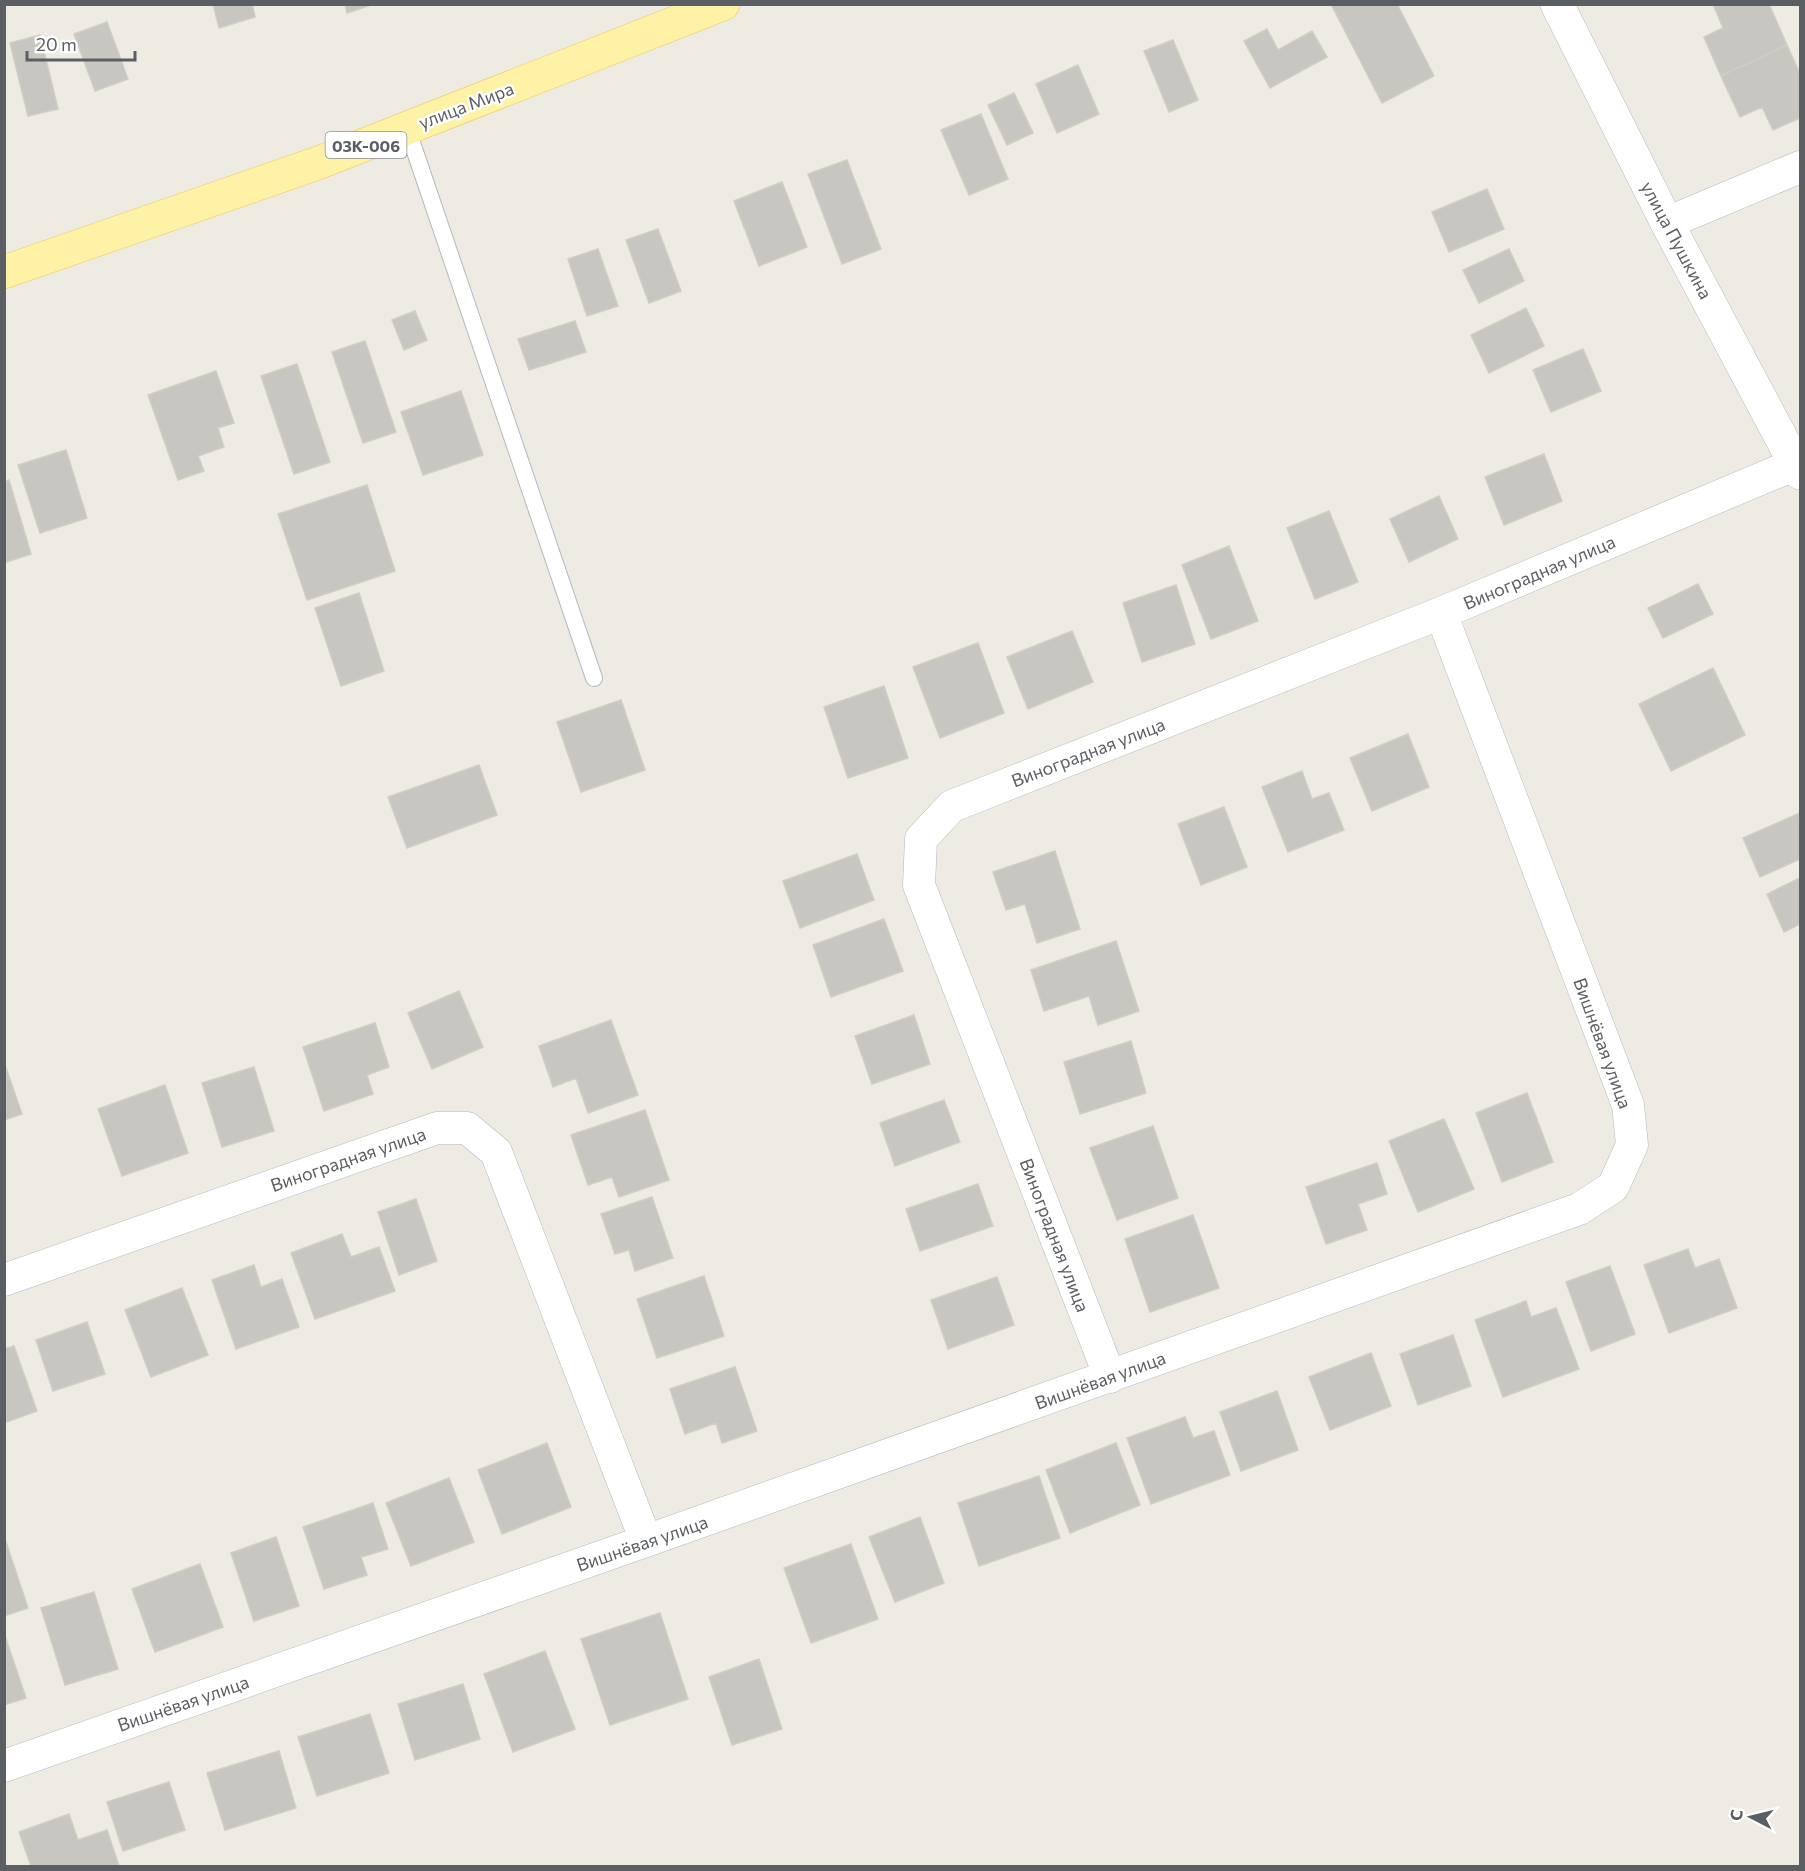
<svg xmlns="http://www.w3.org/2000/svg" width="1805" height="1871" font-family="Commissioner,sans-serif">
	<rect width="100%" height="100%" fill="#eeebe3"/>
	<path fill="#c8c6c0" stroke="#d2cdc1" stroke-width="1.5" d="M213,4H252L255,17L219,28Z
		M345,4H374L347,13Z
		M1331,4H1397L1434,76L1382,103Z
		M1713,4H1769L1787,45L1721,76L1704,37L1723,28Z
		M107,22L128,79L95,91L74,34Z
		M1267,29L1278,50L1312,31L1327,57L1270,88L1244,41Z
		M40,35L58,109L28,116L10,43Z
		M1173,40L1198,100L1169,112L1144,51Z
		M1787,45L1800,74V118L1773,130L1762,107L1740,117L1721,76Z
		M1078,65L1099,114L1057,133L1036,84Z
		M1014,93L1033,133L1007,145L988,105Z
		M981,114L1008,179L969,195L941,130Z
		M847,160L881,249L842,264L808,174Z
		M782,182L807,247L759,266L734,201Z
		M1487,189L1504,229L1449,252L1432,212Z
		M658,229L681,291L649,303L626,240Z
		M598,249L618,306L587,316L568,259Z
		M1509,249L1524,281L1479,303L1463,270Z
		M1526,308L1544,346L1489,373L1471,335Z
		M415,311L427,340L404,350L392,320Z
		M575,321L586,352L529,370L518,339Z
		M365,341L396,432L363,443L332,352Z
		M1583,349L1601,391L1551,412L1533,370Z
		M297,364L330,462L294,474L261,376Z
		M216,371L234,423L218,428L224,447L198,456L204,471L178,480L148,395Z
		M461,391L483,455L423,475L401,412Z
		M66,450L87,518L40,533L18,465Z
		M1544,454L1562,501L1504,525L1485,477Z
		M9,480L31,554L4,563V482Z
		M367,485L395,571L307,600L278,514Z
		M1439,496L1458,539L1409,562L1390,519Z
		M1329,511L1358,582L1315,599L1287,528Z
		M1229,546L1258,621L1211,639L1182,565Z
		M1698,584L1713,614L1663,638L1648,608Z
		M1176,585L1195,644L1142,662L1123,603Z
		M359,593L384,671L341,686L315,608Z
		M1072,631L1093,682L1028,709L1007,657Z
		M978,643L1004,713L940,738L913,667Z
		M1713,668L1745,735L1671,771L1639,704Z
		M884,686L908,758L848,778L824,707Z
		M621,700L645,770L581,792L557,722Z
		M1408,734L1429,787L1372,811L1350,758Z
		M479,765L497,815L407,848L388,797Z
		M1302,771L1312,799L1329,793L1344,830L1288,852L1262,787Z
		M1224,807L1247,867L1201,885L1178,824Z
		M1800,813V859L1760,877L1743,838Z
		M1055,851L1080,929L1037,943L1025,904L1006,910L993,872Z
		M857,854L874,900L800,928L783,881Z
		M1800,878V924L1784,932L1767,894Z
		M884,919L903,971L831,997L813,945Z
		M1116,941L1139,1011L1098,1025L1089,996L1044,1011L1031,970Z
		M459,991L483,1047L432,1069L408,1013Z
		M914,1015L930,1064L872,1084L855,1036Z
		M611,1020L638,1095L588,1113L576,1078L553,1087L539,1046Z
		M375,1023L389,1067L367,1075L373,1094L324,1111L303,1047Z
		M1131,1041L1146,1093L1080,1114L1064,1062Z
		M4,1062L22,1114L4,1120Z
		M254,1067L274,1131L222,1147L202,1083Z
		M165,1085L188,1153L122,1176L98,1109Z
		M1527,1093L1553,1162L1502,1182L1476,1113Z
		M944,1100L960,1142L895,1166L880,1123Z
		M645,1110L669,1180L619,1197L612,1177L588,1185L571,1135Z
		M1444,1119L1474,1189L1418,1212L1389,1141Z
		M1153,1126L1178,1198L1117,1220L1090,1148Z
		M1377,1163L1387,1194L1358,1204L1367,1230L1326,1244L1306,1187Z
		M978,1184L993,1226L920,1251L906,1209Z
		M652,1197L673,1258L635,1271L629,1250L615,1254L601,1214Z
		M416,1199L437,1261L399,1275L378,1212Z
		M1193,1215L1219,1288L1150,1312L1125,1239Z
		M342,1234L351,1257L379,1247L395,1291L315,1319L291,1253Z
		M1688,1249L1695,1268L1719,1259L1737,1308L1669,1333L1644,1265Z
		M254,1265L261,1287L282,1279L299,1327L236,1349L212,1280Z
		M1610,1266L1635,1334L1591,1351L1566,1282Z
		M704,1276L724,1336L657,1358L637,1299Z
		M997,1277L1014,1325L948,1349L931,1300Z
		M182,1288L208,1355L151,1377L125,1310Z
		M1526,1301L1531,1317L1556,1308L1579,1369L1503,1397L1475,1320Z
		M87,1322L105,1374L53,1391L36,1340Z
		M1453,1335L1471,1386L1418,1405L1400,1354Z
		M14,1346L37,1411L4,1423V1349Z
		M1371,1353L1391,1406L1330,1430L1309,1377Z
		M735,1367L757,1431L722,1443L716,1423L685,1434L670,1389Z
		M1277,1391L1298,1450L1241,1471L1220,1412Z
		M1185,1417L1193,1438L1214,1431L1230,1475L1151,1504L1127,1438Z
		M547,1443L571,1507L502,1534L478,1470Z
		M1116,1443L1140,1505L1070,1533L1046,1470Z
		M1039,1476L1060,1538L979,1566L958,1503Z
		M449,1478L474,1542L411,1566L386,1503Z
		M373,1503L388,1549L361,1557L367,1575L324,1589L303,1527Z
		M920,1517L944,1583L895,1602L869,1537Z
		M4,1536L28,1608L4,1616Z
		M276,1537L299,1606L254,1621L231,1553Z
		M851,1544L878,1619L811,1643L784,1568Z
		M200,1564L223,1627L155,1652L132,1589Z
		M94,1592L118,1669L65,1685L41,1608Z
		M660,1613L688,1699L610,1725L581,1639Z
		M4,1633L26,1698L4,1705Z
		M545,1651L575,1729L513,1752L484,1674Z
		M759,1659L782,1729L732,1745L709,1677Z
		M463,1684L480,1739L415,1760L398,1704Z
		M370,1714L389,1773L317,1796L298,1737Z
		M279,1751L296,1808L225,1830L207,1773Z
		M169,1782L185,1830L123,1851L107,1802Z
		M69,1814L78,1840L107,1830L119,1866H31L19,1832Z"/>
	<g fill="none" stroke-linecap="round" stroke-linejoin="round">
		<defs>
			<path id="lane" d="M407,128L594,678"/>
			<path id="street" d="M1667,223L1800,167
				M4,1280L437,1128H467L496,1152L646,1541
				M1110,1377L919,885L921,839L952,806L1441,613L1796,464
				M4,1766L646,1541L1579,1209L1613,1187L1632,1145L1628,1105L1441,613"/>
			<path id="secondary" d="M1557,4L1667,223L1800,473"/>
			<path id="primary" d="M4,272L318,163L723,4"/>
		</defs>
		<use href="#lane" stroke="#b5b8bd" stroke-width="18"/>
		<use href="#street" stroke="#b5b8bd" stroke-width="33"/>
		<use href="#secondary" stroke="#b6b9bf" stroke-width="34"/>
		<use href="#primary" stroke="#f0c859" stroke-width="34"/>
		<use href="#lane" stroke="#fff" stroke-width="16"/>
		<use href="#street" stroke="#fff" stroke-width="32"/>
		<use href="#secondary" stroke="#fff" stroke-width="33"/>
		<use href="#primary" stroke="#fef2a7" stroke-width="33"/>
	</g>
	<g text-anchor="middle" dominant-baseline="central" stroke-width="4.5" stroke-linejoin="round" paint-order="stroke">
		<rect fill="#fff" stroke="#8c8f92" stroke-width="1.5" x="325.5" y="132" width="81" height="26" rx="4.5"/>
		<g font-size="16" font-weight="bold" fill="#5b5f63">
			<text x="366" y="145">03К-006</text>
		</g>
		<g font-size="18" fill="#5b5f63" stroke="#fff">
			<text transform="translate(466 105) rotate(-21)">улица Мира</text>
			<text transform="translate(1677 240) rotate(62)">улица Пушкина</text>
			<text transform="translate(1539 572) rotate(-23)">Виноградная улица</text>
			<text transform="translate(1088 752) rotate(-21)">Виноградная улица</text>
			<text transform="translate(1603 1043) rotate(70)">Вишнёвая улица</text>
			<text transform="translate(348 1159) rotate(-19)">Виноградная улица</text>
			<text transform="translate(1055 1235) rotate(69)">Виноградная улица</text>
			<text transform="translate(1100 1380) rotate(-20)">Вишнёвая улица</text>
			<text transform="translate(642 1543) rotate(-19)">Вишнёвая улица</text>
			<text transform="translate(183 1703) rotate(-19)">Вишнёвая улица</text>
		</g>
	</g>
	<rect width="1805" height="1871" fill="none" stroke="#5b5f63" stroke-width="12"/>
	<g transform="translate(1751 1817) rotate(277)" stroke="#ffffff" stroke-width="4.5" paint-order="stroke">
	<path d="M0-4.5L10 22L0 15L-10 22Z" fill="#5b5f63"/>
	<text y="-9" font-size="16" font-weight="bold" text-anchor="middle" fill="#5b5f63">С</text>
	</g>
	<path d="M27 51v9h108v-9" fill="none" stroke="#5b5f63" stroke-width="3"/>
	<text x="36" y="51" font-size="18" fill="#5b5f63" stroke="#ffffff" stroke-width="4.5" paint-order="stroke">20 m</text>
</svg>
